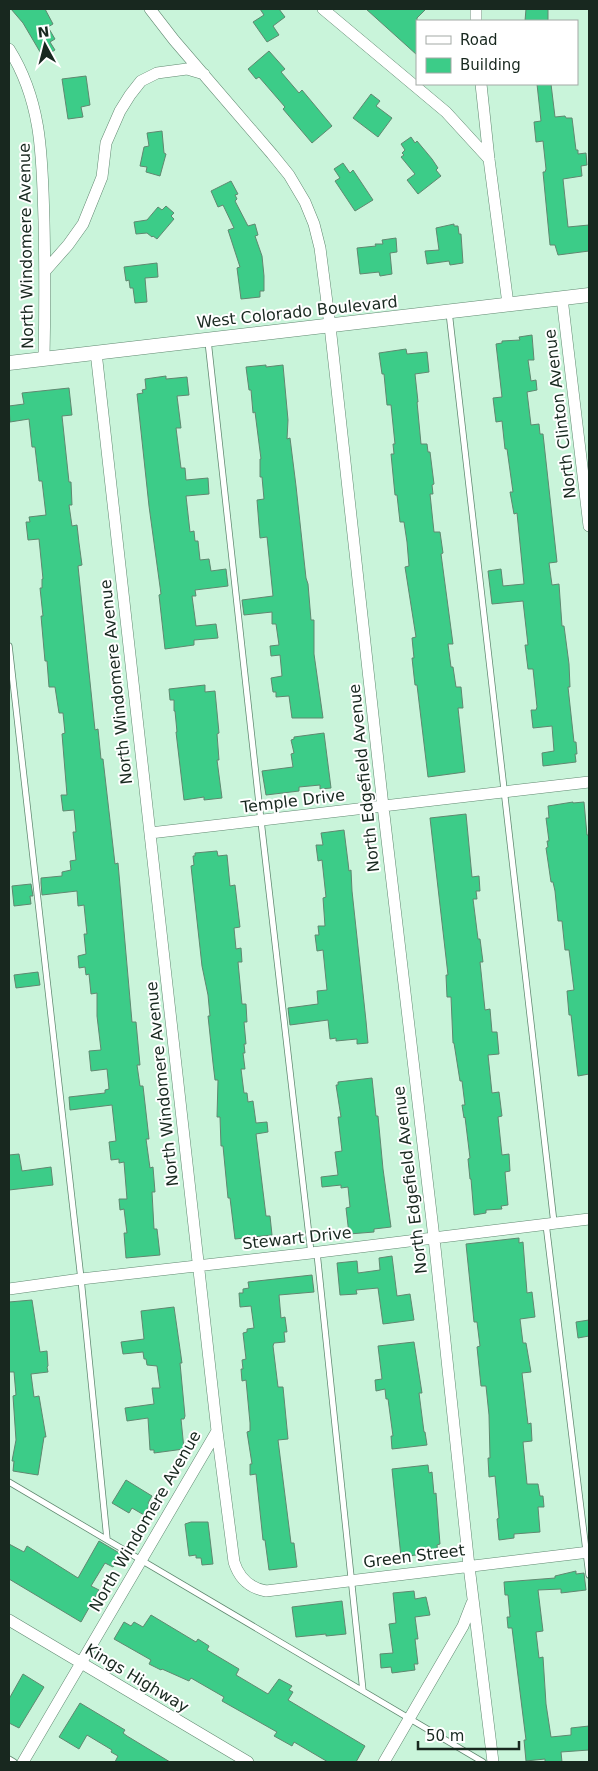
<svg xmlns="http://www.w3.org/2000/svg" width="598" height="1771" font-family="'DejaVu Sans',sans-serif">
	<rect width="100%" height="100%" fill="#c9f4da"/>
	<path fill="#3ccc88" stroke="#608870" d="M11,9H45L53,24L48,27L55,39L50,42L55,50L43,57L23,23Z
		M260,9H279L285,17L273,26L279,35L267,42L253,22L264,15Z
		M366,9H426L417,18V55Z
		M526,9H548V21H525Z
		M269,51L285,69L281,72L299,93L302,90L332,126L312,143L283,109L285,107L259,77L256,79L248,69Z
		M86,76L90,105L81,107L83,117L68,119L62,79Z
		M537,84H551L555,117L565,116L566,118H572L576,150H578V154L586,153L587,165L581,166L582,176L563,179L568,227L589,225V251L558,255L555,245H550L543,172H545L546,169L543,141L536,142L534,122L541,121Z
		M371,94L380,101L376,106L392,118L378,137L353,118Z
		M162,131L164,153L166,154L160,176L146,172L147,167L140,166L144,147L149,146L147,133Z
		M411,137L415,143L417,141L432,159L438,168L436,170L441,176L418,194L407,180L415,174L401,157L404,155L402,153L405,150L401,144Z
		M343,163L350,173L353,170L373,200L355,211L335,181L340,178L334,169Z
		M231,181L238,194L235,195L237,199L235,201L248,226L255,224L258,235L255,236L262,256L264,276V291H260V297L241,299L237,268L240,267L228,230L234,228L223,205L218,207L211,191Z
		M166,206L174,213L171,216L174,219L157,239L153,236L152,237L147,233L136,234L134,222L147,220L158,207L162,210Z
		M454,224V226H458L459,234H461L463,263L450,265L449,261L427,264L425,251L439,250L436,228Z
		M396,238L397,252L390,253L392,274L380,276L379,272L360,274L357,248L376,246L375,244H383L382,240Z
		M157,263L158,277L145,278L147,302L135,303L133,288H130L129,280L126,281L124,267Z
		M532,335L534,360H528L531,381L536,380L537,390L527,392L531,425L539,424L540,434H543L557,562L549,563L552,585L559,584L562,626H564L569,664L570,687H568L574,742H576L577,754H575L576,762L543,766L542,753L554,751L552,726L533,728L531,710H536L537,707L533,669H528L525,645H528L523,601L492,604L488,571L501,569L503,586L524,584L517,513L514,514L510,492H513L507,449H505L502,421L496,422L493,398L502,397L496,344L502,343V341L520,340L519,337Z
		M406,349L407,354L427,352L429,372L415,374L418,402H417L421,444H427L428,452H430L434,484L432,485L433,494H430L434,532H440L443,553L441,554L453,644H448L451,667H453L456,687H461L463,708H458L465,772L428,777L417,685H415L412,658H414L412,638L416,637L405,567L409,566L407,542L404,522H400L397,495H395L391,454H394L393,444H395L391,405H387L384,374H382L379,353Z
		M266,365V367L283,365L288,420L287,439L290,438L296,486L306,578L308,584L311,620H314V654L323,718H292L289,696L276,697V692H273L271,678L282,676L280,655L271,656L270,646L279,645L276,624H272V612L244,615L242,600L273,596L267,537L260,538L257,500L264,499L262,477H260V459H261L255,412L253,413L251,390H249L246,367Z
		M166,376V379L187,377L189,395L177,396L181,428H176L181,468H185L186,480L208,478L209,494L186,496L190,532L194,531L195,541H198L200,560L209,559L211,571L226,569L228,586L195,590L196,596H192L196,626L216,624L218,638L194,640V645L165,649L159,595L161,594L149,506L137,394L143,393L142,390L146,389L145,379Z
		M69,388L72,415L62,416L69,482H71L72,505H69L72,526L77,525L79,543L82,565L78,566L95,730L98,729L101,759H103L115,864L118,863L132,1022H136L140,1065H137L140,1086H143L149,1139H146L150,1168L153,1167L155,1192H152L154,1229H157L160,1255L126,1258L124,1233H127L124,1209L120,1210L119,1199H127L124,1162L119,1163V1159L111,1160L109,1142L116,1141L112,1105L70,1110L69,1097L105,1093V1090L109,1089L107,1069L91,1071L89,1051L101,1050L97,1016V993L91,994L89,974L86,975L85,967L79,968L78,956L86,954L84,934H87L84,905L78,906L77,891L42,895L41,883V878L62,876V872L71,870L70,861L76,860L73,832H76L74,810L63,811L61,795H67L62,734L65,733L63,713H59L55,687H49L47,661H45L41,616H43L40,588H42V579H43L39,539L28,540L26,522H30L29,517L46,515L42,481H39L35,447H32L29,419L10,422L9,406L24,404L22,393Z
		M205,685V692L215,691L219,733L217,734L219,760H217L222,798L204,800V797L184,800L176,732H177L175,711H174V700H170L169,689Z
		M324,733L331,788L320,789V785L299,787V791L266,795L262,771L293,767L291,754L294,753L291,740L294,739V737Z
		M573,802V803L584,802L587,835H589V1074L578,1076L571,1015H569L567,991L574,990L569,950H565L562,921H558L555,891L553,882H551L546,848L548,847L547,841H549L546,818H549L548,806Z
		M466,814L472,877L479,876L480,891H476L477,899H473L478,939H480L483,962H480L485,1010L490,1009L492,1032H497L499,1054L488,1055L492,1093L499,1092L502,1116L498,1117L502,1155L509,1154L510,1171L505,1172L508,1205L501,1206L502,1209L486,1210V1213L474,1215L471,1179H470L468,1159L470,1158L465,1117L464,1118L462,1105H465L462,1081H460L454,1043H453L451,997H447L446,975H448L430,818Z
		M344,830L348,862L349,871L351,870L352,891L366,1021L368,1043L357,1044V1039L336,1041V1038L330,1039L328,1020L290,1025L288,1008L318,1004L317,991L327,990L323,950L317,951L315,935H319L318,926H325L323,898L326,897L322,860L318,861L316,845H323L321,833Z
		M217,851L218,856L227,855L230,886L235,885L240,927L234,928L236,949L241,948L242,962H238L242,1004H246L247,1022H244L246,1044H244L245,1053H243L245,1069H241L244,1093H247L248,1102L253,1101L256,1123L267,1122L268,1132L256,1134L266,1216H270L272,1235L235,1239L230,1198H228L223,1146H221L220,1117H217L218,1080H215L213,1063L208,1016H210L208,995L202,966L191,866L194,865L193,856H195V853Z
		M31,884L33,896H30L31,904L14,906L12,886Z
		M38,972L40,985L16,988L14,975Z
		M372,1078L376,1116H378L383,1169L391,1227L374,1229V1232L349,1234L346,1208L350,1207L348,1187L341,1188V1185L322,1187L321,1177L338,1175L335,1152L342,1151L338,1117H341L336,1085H338V1082Z
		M19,1154L22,1171L51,1167L53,1185L9,1190V1155Z
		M519,1238V1243L523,1242L527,1293L532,1292L535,1317L520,1319L523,1343H526L531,1372L522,1373L528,1424L531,1423L532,1441L523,1442L527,1484H538L540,1496H543L544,1507H538L540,1532L514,1534V1538L499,1540L497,1519L499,1518L495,1476L489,1477L488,1458H490L489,1415L486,1386H481L477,1347L480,1346L477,1322H474L466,1244Z
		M392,1256L397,1296L410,1294L414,1320L383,1324L378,1288L356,1290L357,1294L340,1295L337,1263L357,1261L358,1273L380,1270L379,1258Z
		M312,1275L314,1292L279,1295L281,1318L285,1317L287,1332H284L285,1342L274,1343L273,1346L278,1387H283L288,1439L278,1440L291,1543H294L297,1567L269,1570L265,1540H263L256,1474L250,1475V1464H252L247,1432L250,1431V1423L246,1380L242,1381L241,1369H243L242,1360L246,1359L243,1333L247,1332V1329L254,1328L251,1306L240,1307L239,1293H243V1289L249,1288L248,1282Z
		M32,1300L40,1352L47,1351L48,1366L47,1367L48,1372L31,1374L34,1397L39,1396L46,1437H44L38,1475L13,1471L14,1461H12L16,1440L13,1396L16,1395L14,1372H9V1302Z
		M174,1307L182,1363H180L185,1416L184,1419H181L184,1449L154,1453V1450H150L148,1418L127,1421L125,1408L154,1404L152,1388H160L157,1366L147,1365L146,1359H144L143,1352L123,1354L121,1342L144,1339L141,1311Z
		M589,1320V1336L578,1338L576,1322Z
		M414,1342L422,1393H419L424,1432H425L427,1445L392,1449L391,1436H393L388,1399H386L385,1389L376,1391L375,1380L382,1379L378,1346Z
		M428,1465L429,1473L432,1472L434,1494L436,1493L440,1544L437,1545L438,1552L401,1557L392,1469Z
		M126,1480L152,1496L148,1503L150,1504L144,1515L132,1508L129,1513L112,1503Z
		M191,1522H208L213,1564L202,1565L201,1558H196V1555L189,1556L185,1524Z
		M99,1541L121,1554L113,1567L105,1563L91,1586L99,1590L81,1622L9,1579V1544L24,1552L27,1546L78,1578Z
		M576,1571V1574L584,1573L586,1590L561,1593V1589L538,1590L543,1631L536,1632L539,1658L543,1657L546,1704L551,1737L571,1735V1728L589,1726V1750L561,1752L562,1762H545V1759L526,1761L524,1740H526L512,1628H508L507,1617H510L508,1595H505L504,1582L555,1578V1576Z
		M414,1591L415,1599L426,1597L430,1615L415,1617L418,1639H415L418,1664H414L415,1670L392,1673L391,1667L381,1668L380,1654L393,1653L389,1624L396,1623L393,1593Z
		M342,1601L346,1634L326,1636V1634L296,1637L292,1607Z
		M151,1615L196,1642L198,1639L209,1646L207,1650L239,1669L236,1675L268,1694L279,1679L292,1686L289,1690L293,1692L288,1700L365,1746L356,1762H328L294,1742L292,1746L274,1736L277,1732L222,1701L224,1697L191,1678L189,1681L162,1669L161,1670L149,1664L151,1660L114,1639L124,1622L131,1626L134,1622L143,1627Z
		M23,1674L44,1687L19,1728L9,1723V1699Z
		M80,1703L125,1730L123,1733L127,1736L170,1762H115L118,1756L111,1752L112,1750L87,1735L79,1749L59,1737Z"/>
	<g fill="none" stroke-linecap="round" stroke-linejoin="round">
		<defs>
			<path id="service" d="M449,312L554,1223
				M208,341L261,821L311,1253
				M9,646L81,1279L107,1539
				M546,1224L589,1575
				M317,1253L363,1691
				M9,1482L483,1762
				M9,1759L14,1762"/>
			<path id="minor" d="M150,9L174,40L272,154L289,175L305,202L314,224L320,248L330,326L383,806L434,1238L469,1566L493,1762
				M323,9L446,112L489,159
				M476,21V9
				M9,49C43,103 42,160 44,221C45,267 45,312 44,358
				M481,84L489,159L508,304
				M45,271L68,245L83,224L102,177L106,143L120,111L130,95L141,81L157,73L187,69L204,74
				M562,298L589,526
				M150,833L589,782
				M9,1289L81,1279L311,1253L589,1219
				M217,1431L234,1562C239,1578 249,1588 266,1591L589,1552
				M9,1620L248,1762
				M23,1762L217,1431L96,352
				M384,1762L463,1626L472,1603"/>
			<path id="tertiary" d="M9,363L589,295"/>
		</defs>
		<use href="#service" stroke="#618971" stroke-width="7"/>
		<use href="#minor" stroke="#618971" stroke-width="12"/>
		<use href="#tertiary" stroke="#618971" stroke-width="15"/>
		<use href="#service" stroke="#fff" stroke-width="5.5"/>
		<use href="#minor" stroke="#fff" stroke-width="11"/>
		<use href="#tertiary" stroke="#fff" stroke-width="14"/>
	</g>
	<g text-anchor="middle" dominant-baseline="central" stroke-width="4" stroke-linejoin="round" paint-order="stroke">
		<g font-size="16" fill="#18281f" stroke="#fff">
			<text transform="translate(26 246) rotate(-91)">North Windomere Avenue</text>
			<text transform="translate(297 312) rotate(-6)">West Colorado Boulevard</text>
			<text transform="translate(560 414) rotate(-97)">North Clinton Avenue</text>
			<text transform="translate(116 682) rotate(-96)">North Windomere Avenue</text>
			<text transform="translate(364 778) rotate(-96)">North Edgefield Avenue</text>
			<text transform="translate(293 801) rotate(-7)">Temple Drive</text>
			<text transform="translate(162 1084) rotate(-96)">North Windomere Avenue</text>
			<text transform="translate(410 1180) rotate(-97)">North Edgefield Avenue</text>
			<text transform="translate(297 1238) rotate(-6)">Stewart Drive</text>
			<text transform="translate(145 1521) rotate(-60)">North Windomere Avenue</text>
			<text transform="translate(414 1556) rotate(-7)">Green Street</text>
			<text transform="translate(137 1678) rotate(31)">Kings Highway</text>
		</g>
	</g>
	<rect width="598" height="1771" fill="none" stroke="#18281f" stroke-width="20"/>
	<rect x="416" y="20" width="162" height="65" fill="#ffffff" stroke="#a3a9a5"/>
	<rect x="426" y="36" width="25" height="8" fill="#ffffff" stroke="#a3a9a5"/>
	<text x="460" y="45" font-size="15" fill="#18281f">Road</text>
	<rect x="426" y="58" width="25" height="15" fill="#3ccc88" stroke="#a3a9a5"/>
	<text x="460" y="70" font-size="15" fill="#18281f">Building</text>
	<g transform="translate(45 45) rotate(353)" stroke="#ffffff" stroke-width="4" paint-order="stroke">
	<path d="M0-4L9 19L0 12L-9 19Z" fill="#18281f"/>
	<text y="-8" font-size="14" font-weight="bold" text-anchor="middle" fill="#18281f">N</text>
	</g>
	<path d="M418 1741v8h101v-8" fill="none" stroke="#18281f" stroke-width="2.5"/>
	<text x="426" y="1741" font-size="15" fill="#18281f" stroke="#ffffff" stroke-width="4" paint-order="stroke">50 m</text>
</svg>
